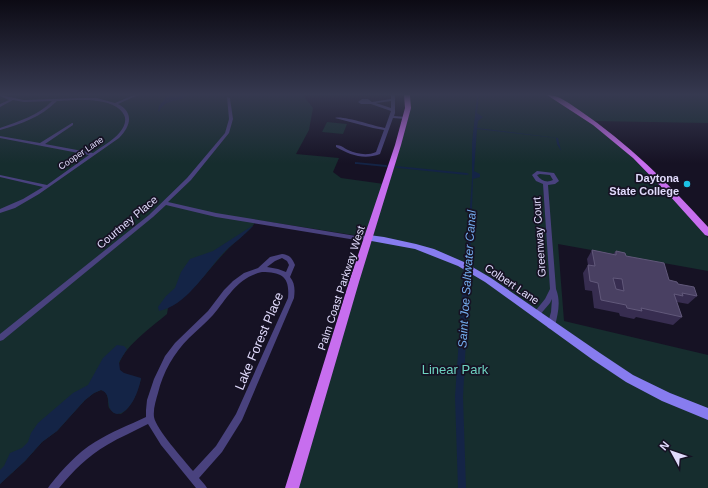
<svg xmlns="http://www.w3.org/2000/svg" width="708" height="488" font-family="Arial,sans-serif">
	<rect width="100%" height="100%" fill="#161224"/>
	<path fill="#162d2e" d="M0,95H303L313,108L309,130L296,154L339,158L333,172L341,178L384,184L366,237L257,220C249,233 236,240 226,251C206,272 194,292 168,308L167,314C152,327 121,348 118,368L123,373L141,379C137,392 133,406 121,414L114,413L109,408C107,400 110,393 101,390L94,393L85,400L57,431L42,442L25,461L0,484Z
		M409,95H547L600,129L624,149L700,227L708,238V271L558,244L564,321L708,355V488H296L358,277L395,164L410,111Z
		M551,95H708V123L592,121Z
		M327,122L347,124L343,134L322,132Z"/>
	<path fill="#142446" d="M168,95H187C179,104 165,97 159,112L158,111L159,106Z
		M477,95H479L477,113L483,117L478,121L477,128L558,138L561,151L557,144L556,138L477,129L474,171L480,174V177L473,179L470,266L466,264L472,178V143Z
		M252,226H253C245,234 236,242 227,249C207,269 188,305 159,311L158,307L166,296L175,288L181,272L190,259L213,251Z
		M117,345L124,346L127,349L119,362L120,370L124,373L141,378C139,390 131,413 117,414C103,410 114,395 101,390L94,393L85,400L57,431L42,442L25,461L0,484V470L4,466L10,453L22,448L28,442L31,433L38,423L73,393L88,385L103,358Z"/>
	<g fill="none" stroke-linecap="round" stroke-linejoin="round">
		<path fill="#142446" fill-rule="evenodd" d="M355,162L386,165L388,166L386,167L357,164H355Z
			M396,166L467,173L469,174L467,175L398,168H396Z
			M465,263H469L470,265L463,397L466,488H458L455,397L464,265Z"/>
		<path fill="#49427e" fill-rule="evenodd" d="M0,95L24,100L81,98H97L115,103L134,95H138L118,104C135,113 130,127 119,138L39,194L15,208L0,213V209L23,199L43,187L0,177V175L47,185L89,155L0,138V136L40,143L72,123H73V125L45,144L93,153C102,146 113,141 120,132C124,127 127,120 124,115C115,96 74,100 57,101C41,117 21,124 0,130V128C19,121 38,116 52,101L24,102L13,100L0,107V104L9,100L0,96Z
			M391,95H395V113L394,116L406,117L408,118L406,119L393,118L380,154C364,160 350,155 336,147V145C341,145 344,148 348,150C357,154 367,156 376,152L384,130L373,128L335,118C342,115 374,126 385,128L391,111L371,104H361L358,102L362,99H368L372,102L391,99ZM391,101V108L376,103Z
			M227,97L230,98L233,119L229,133L191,180L168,202L216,213L356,236H369L372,238L371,239L356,240L216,217L166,205L153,217L3,340L0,341V334L149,215L187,178L225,133L229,119Z
			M537,171L554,173L559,181L555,184L548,185L556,289C561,302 558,313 555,326L554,328L551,329L548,328L547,326L551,312L552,299L550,303L538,317L536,318L534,317L532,315L545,299L550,289L543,184L536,181L532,175ZM540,174L550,175L553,180C547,183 541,181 537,175Z
			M282,254C290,255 292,258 295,265L290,277C295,283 295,290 294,298L242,420L222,452L199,478L205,485L207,488H196L161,445L148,424C135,431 120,437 107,445C88,456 73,471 59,488H48L50,485C63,469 77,453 95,442C111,432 129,425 146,417V410L147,400L154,379L165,356L175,343L208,311L224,290L233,281L244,273L258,268L270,257ZM282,258L287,261L289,265L286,272L278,269L267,267L275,261ZM262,272C282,272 290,277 288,298L236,414L216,446L193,471C184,460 156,429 154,417C153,409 156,400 158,393C163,372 174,353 189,338C197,330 206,323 213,315C228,297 238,277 262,272Z"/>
		<path fill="#877cef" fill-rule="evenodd" d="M369,235L384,237L416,244L434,249L464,262L491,278L600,353L633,375L670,393L708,408V420L662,401L626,382L593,360L485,282L458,266L415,249L366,240L365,238L366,236Z"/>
		<path fill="#c76eee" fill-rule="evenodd" d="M404,95H410L411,108L401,145L359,282L299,488H285L349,282L395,145L405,108Z
			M547,95C558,94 570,104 579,110C628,143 669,184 708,227V236L705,235L669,195L633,158L593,125Z"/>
	</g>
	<path fill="#372d50" d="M592,250L613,254L616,251L669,280L678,284L697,296L688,304L677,302L682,317L673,325L636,317L634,319L620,316L619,313L594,308L592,291L585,290L583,273L588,265L587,259Z"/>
	<path fill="#494062" stroke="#61587a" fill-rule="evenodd" d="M592,250L616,255V251L625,253L626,256L664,263L669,280L677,282L678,284L694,287L697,296L682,293L683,296L674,294L682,317L641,308L642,311L627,308L626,305L601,300L598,283L590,281L588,265L595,266ZM613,278L622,279L624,291L616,289Z"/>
	<linearGradient id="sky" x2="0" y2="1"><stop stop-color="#0c0a14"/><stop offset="0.58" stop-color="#363950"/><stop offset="1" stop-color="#363950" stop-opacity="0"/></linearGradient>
	<rect width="708" height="163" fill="url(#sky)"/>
	<circle fill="#1cc2e4" stroke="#161224" stroke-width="1.5" cx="687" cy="184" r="4"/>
	<g text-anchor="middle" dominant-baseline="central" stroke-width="3.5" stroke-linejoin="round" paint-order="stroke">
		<g font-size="9" fill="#e0dafb" stroke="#161224">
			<text transform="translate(81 153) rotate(-34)">Cooper Lane</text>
		</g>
		<g font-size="11" font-weight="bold" fill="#e0dafb" stroke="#161224" text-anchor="end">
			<text x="679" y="178">Daytona<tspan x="679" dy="13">State College</tspan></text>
		</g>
		<g font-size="11" fill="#e0dafb" stroke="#161224">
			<text transform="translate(127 222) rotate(-40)">Courtney Place</text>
			<text transform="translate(539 237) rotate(-94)">Greenway Court</text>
			<text transform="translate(512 284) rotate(34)">Colbert Lane</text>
			<text transform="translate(341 288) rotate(-72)">Palm Coast Parkway West</text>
		</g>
		<g font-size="12" font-style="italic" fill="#74adef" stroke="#161224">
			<text transform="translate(467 279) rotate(-86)">Saint Joe Saltwater Canal</text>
		</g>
		<g font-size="13" fill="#e0dafb" stroke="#161224">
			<text transform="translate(259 341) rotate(-67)">Lake Forest Place</text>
		</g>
		<g font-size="13" fill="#6ed3c1" stroke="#161224">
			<text x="455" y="369">Linear Park</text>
		</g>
	</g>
	<g transform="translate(672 452) rotate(310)" stroke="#161224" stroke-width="3" paint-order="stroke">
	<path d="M0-3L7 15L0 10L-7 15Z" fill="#e0dafb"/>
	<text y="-6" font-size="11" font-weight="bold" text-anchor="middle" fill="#e0dafb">N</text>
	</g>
</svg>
